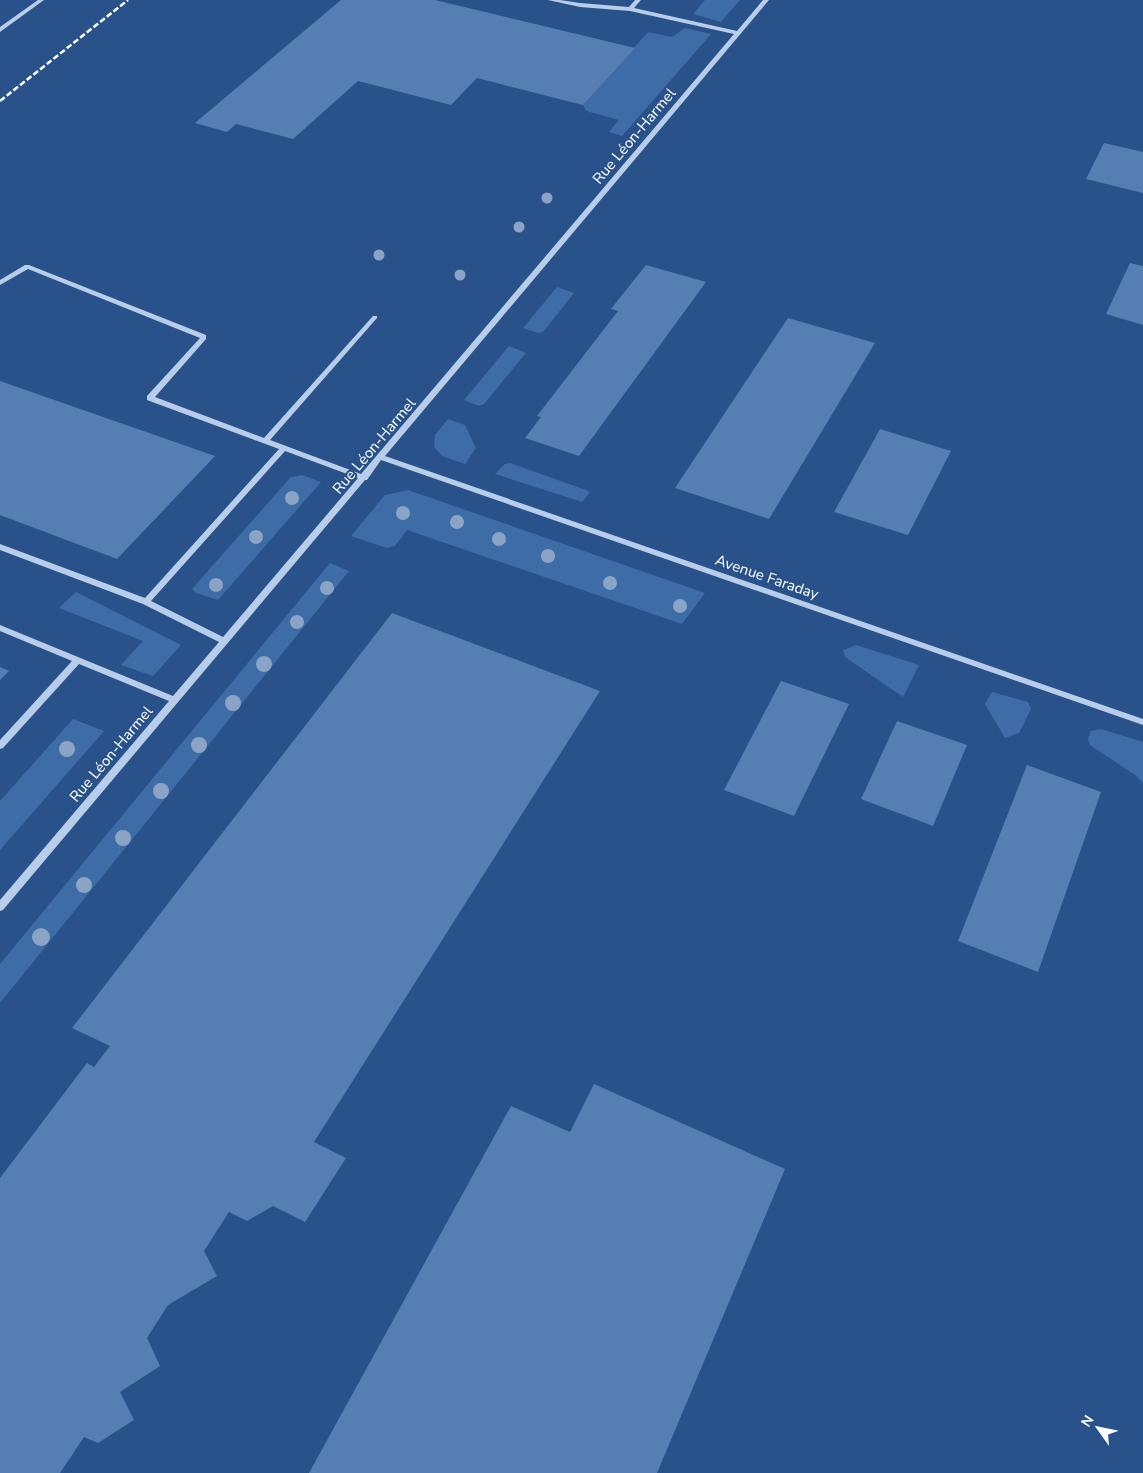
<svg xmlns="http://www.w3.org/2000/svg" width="1143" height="1473" font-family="'Nunito Sans',sans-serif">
	<rect width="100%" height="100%" fill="#29528b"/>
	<path fill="#3e6ca7" d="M705,0H740L721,22L693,14Z
		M685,28L711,34L622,136L609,132L619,120L586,111L583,105L648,32L672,37Z
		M557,287L574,293L543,332L538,333L523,328Z
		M509,346L526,353L484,404L479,406L464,400Z
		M448,419L465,425L476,448L465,464L442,456L434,447L435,435Z
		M510,463L586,490L590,492L582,502L495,474L505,464Z
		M302,475L321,482L218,600L196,593L192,589L291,477Z
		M408,490L705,593L682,624L407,530L395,546L387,548L351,536L385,495Z
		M330,563L349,571L0,1003V964Z
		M76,592L181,645L153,676L121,665L143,641L59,608Z
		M856,645L919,665L903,697L845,657L843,650Z
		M992,692L1028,702L1031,709L1019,733L1005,738L985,704Z
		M73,719L104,731L0,850V801Z
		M1101,729L1143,742V783L1135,775L1090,745L1088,739L1091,731Z"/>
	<path fill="#567eb3" d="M341,0H435L635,48L583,105L477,78L451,105L358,81L293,139L236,124L227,132L195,123Z
		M1104,143L1143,152V193L1086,179Z
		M1130,263L1143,266V325L1106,314Z
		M646,265L706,282L579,456L525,438L541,417L537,416L618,311L611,309Z
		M788,318L875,343L769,519L675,488Z
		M0,381L215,456L117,559L0,515Z
		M880,429L951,451L908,535L834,512Z
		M392,613L600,691L314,1142L346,1158L305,1222L273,1206L247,1221L229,1212L204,1251L217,1276L168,1305L147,1338L160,1366L120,1392L134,1420L98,1443L84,1437L60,1473H0V1178L87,1063L94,1067L110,1046L72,1028Z
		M0,667L9,671L0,680Z
		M781,681L849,704L794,816L724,790Z
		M897,721L967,745L933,826L861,799Z
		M1027,765L1101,792L1038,972L958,941Z
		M594,1084L785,1169L657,1473H309L511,1106L570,1132Z"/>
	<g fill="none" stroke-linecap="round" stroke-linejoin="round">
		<path fill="#b8cde9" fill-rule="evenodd" d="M38,0H44L0,32V27Z
			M548,0H560L580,3L629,7L635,0H641L634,8L737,31L763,0H769L385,456L1143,719V725L381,460L367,480H365L3,910L0,911V900L169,701L79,664L3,748L0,749V740L72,661L0,631V625L173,696L219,642L143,604L0,550V544L145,598L279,449L147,400V396L200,338L28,269L0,285V280L25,265H29L206,335V339L155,397L264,438L373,316H377V318L270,440L361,474L734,34L630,11L580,7ZM285,451L358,478L223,637L151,601Z"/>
		<path stroke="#fff" stroke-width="2.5" stroke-dasharray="6 2.5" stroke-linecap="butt" d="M0,101L128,0"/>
	</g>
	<g fill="#8ba4c6">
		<circle cx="547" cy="198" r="5.5"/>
		<circle cx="519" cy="227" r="5.5"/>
		<circle cx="379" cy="255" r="5.5"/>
		<circle cx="460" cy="275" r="5.5"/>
		<circle cx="292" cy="498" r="7"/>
		<circle cx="403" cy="513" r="7"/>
		<circle cx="457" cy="522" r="7"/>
		<circle cx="256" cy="537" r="7"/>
		<circle cx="499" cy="539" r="7"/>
		<circle cx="548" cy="556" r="7"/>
		<circle cx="610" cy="583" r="7"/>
		<circle cx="216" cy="585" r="7"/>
		<circle cx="327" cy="588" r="7"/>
		<circle cx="680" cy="606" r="7"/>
		<circle cx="297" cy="622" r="7"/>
		<circle cx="264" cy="664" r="8"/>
		<circle cx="233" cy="703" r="8"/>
		<circle cx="199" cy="745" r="8"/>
		<circle cx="67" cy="749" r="8"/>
		<circle cx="161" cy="791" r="8"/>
		<circle cx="123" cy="838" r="8"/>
		<circle cx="84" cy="885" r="8"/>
		<circle cx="41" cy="937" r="9"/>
	</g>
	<g text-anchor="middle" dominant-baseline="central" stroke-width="4" stroke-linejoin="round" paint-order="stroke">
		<g font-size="15" fill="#fff" stroke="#29528b">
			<text transform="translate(634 136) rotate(-50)">Rue Léon-Harmel</text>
			<text transform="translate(374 446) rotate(-50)">Rue Léon-Harmel</text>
			<text transform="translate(767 577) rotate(19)">Avenue Faraday</text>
			<text transform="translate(111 754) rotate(-50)">Rue Léon-Harmel</text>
		</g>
	</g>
	<g transform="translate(1098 1428) rotate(303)" stroke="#29528b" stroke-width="4" paint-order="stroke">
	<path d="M0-4L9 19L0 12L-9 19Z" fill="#ffffff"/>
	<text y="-8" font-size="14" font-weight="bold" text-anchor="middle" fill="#ffffff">N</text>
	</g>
</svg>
